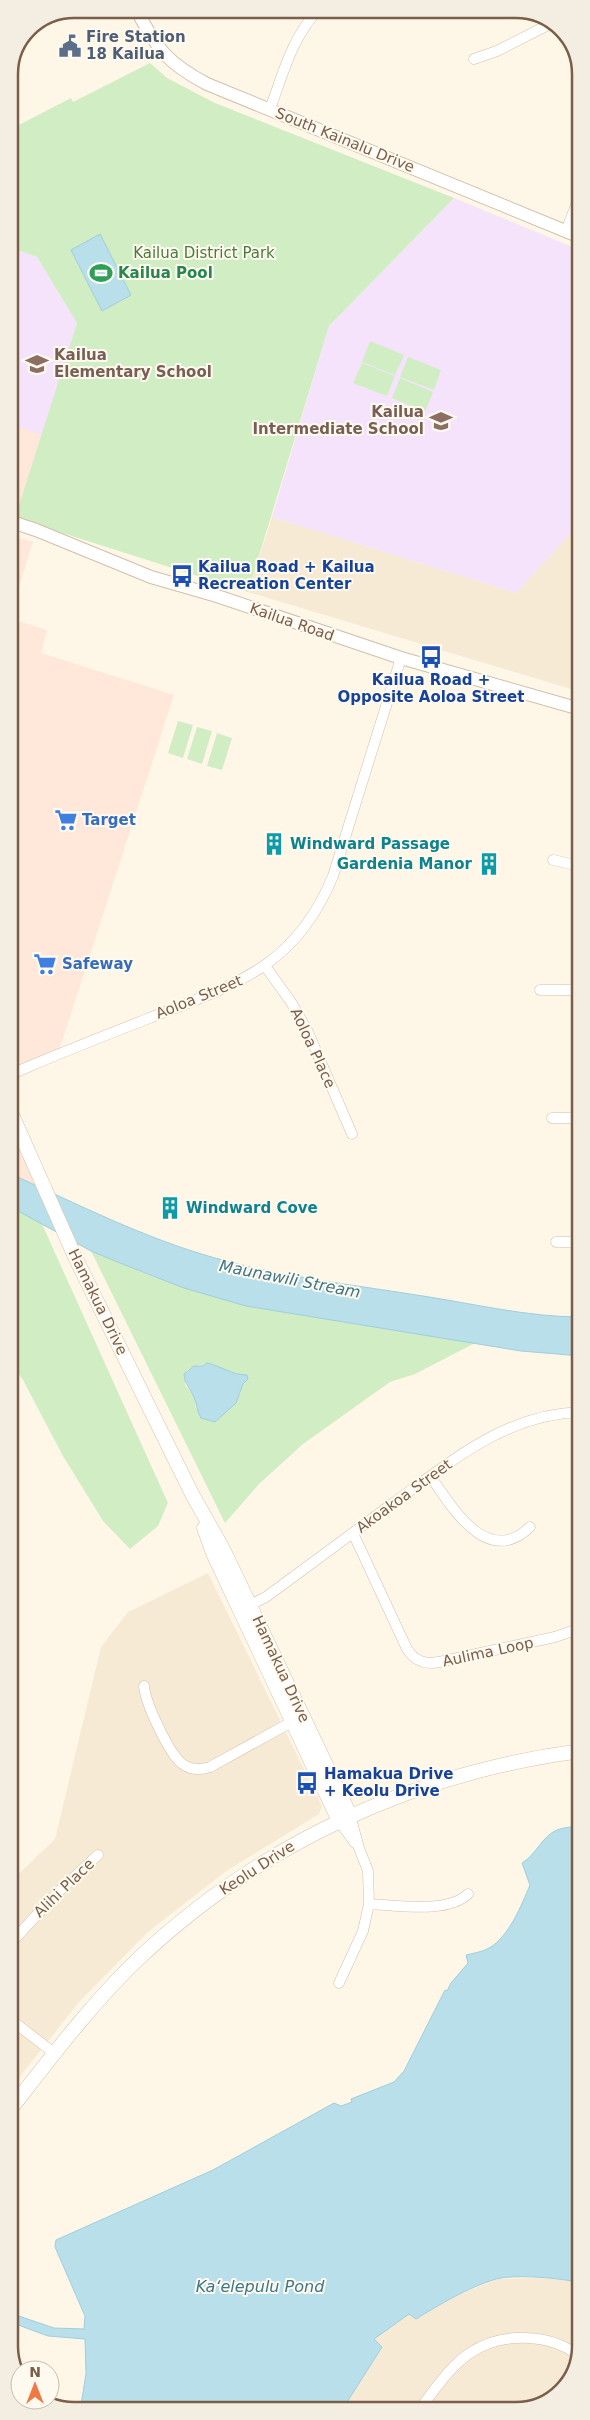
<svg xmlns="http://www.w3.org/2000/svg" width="590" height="2420" font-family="'DejaVu Sans',sans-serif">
	<rect width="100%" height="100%" fill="#fef7e7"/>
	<path fill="#f6ead5" d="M272,517L516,593L580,523V689H571L248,592Z
		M208,1573L322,1806L319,1814L225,1872L148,1932L79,2002L10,2089V1882L55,1839L101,1647L128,1612Z
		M530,2278L566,2279L581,2283V2347L565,2389L529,2410H342L382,2347L373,2339L409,2314L416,2319L452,2297L498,2279Z"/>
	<path fill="#ffe8da" d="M9,419L45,431L11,535L33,542L9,618L47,630L41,653L174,695L56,1060L9,1083Z
		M9,1125L36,1185L9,1173Z"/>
	<path fill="#f4e3fb" d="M454,198L580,250V523L516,593L272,517L329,326Z
		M9,247L37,257L77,323L42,435L9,424Z"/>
	<path fill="#d1edc4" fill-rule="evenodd" d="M150,63L167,78L215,103L454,198L329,326L248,592L15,518L77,323L37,257L9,247V130L71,98L73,102Z
		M370,341L404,355L395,375L362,362Z
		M408,357L441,370L434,390L400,377Z
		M362,363L395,376L387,396L353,383Z
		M400,378L433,392L425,412L392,398Z
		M178,721L193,725L183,758L168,753Z
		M197,727L212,731L202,764L187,759Z
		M217,733L232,738L222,770L207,766Z
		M9,1206L42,1224L168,1503L158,1526L130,1549L103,1521L63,1456L23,1380L9,1362Z
		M91,1251L154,1277L246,1306L477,1342L415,1374L390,1382L303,1444L259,1484L225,1523ZM198,1365L222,1369L226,1372H234L242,1375C245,1398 230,1408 215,1422L196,1408L194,1396L185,1385L187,1370Z"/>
	<path fill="#b9dfea" stroke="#9fcedc" d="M100,234L131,295L102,311L71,250Z
		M9,1173C77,1204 144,1238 215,1258C283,1277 354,1285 423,1296C475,1304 528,1317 581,1317V1356L521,1351L246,1306L184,1288L125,1265L91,1251L9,1206Z
		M207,1363C221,1366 232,1375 247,1375L248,1379L243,1384L236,1403L215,1422L201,1418C197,1411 197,1405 194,1397C190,1388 185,1385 184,1374L194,1366H203Z
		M581,1826V2283C562,2278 516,2274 496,2279C467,2288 442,2303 416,2319L409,2314L374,2339L382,2347L342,2410L80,2411L86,2374L85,2339L48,2336L10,2322V2313L54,2328L84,2329L85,2316L55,2247L56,2240L213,2170L334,2103L341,2106L352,2102L351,2099L394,2082L404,2071L445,1990L447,1991L451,1983L468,1963L466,1955C474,1953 482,1952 489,1948C509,1937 522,1904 530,1885L522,1863C536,1855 542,1836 557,1830C564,1827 573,1827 581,1826Z"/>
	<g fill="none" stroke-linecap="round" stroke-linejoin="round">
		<defs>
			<path id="minor" d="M474,59L497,51L554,22
				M270,109C283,74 292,37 319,9
				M566,231L580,195
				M553,860L580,866
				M265,966L291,1002L307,1030L352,1134
				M540,990H581
				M9,1075C55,1055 101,1037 147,1019C233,985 295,969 333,876L401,658
				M552,1118H581
				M556,1242H581
				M431,1477C452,1507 487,1568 530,1527
				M353,1533L407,1649C415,1661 425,1665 439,1662L555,1637L581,1628
				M244,1608L266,1597C308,1566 350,1535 392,1504C451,1462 505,1414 581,1412
				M144,1686C145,1702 170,1757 184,1765C192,1770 201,1770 210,1767L297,1719
				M339,1821L355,1843
				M369,1904C397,1905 447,1914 468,1894
				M10,1944L56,1894L98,1855
				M339,1983L363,1931L369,1904L368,1871L359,1848L350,1815
				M10,2019L54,2053
				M419,2410C434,2391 449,2367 470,2353C501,2332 548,2333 578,2355"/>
			<path id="tertiary" d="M136,9C157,49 167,63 207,84L580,237
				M9,521L36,530L151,577L217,596L401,658L580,709"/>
			<path id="secondary" d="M9,1108L76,1259L192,1494L223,1549L350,1815
				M204,1528L213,1553L339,1821
				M10,2110C49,2060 88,2008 134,1963C257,1845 412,1773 581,1751"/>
		</defs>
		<use href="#minor" stroke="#d1bfab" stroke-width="11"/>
		<use href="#tertiary" stroke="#d1bfab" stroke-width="14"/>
		<use href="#secondary" stroke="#d7c2ab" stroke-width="15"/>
		<use href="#minor" stroke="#fff" stroke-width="10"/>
		<use href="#tertiary" stroke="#fff" stroke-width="12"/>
		<use href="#secondary" stroke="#fff" stroke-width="14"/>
	</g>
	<defs>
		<symbol id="civic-bare" viewBox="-9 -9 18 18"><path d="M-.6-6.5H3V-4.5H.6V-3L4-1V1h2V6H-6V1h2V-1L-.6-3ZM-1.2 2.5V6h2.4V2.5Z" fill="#5c6f8a" stroke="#fffaef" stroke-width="2.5" paint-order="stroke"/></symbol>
		<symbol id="stadium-bare" viewBox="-9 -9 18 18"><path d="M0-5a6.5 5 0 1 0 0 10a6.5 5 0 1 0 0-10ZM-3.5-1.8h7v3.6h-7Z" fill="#2e9e5b" stroke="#fffaef" stroke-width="2.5" paint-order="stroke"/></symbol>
		<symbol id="school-bare" viewBox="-9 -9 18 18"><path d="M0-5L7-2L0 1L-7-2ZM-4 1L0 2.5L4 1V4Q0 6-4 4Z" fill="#8d6e63" stroke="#fffaef" stroke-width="2.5" paint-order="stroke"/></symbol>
		<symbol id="bus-bare" viewBox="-9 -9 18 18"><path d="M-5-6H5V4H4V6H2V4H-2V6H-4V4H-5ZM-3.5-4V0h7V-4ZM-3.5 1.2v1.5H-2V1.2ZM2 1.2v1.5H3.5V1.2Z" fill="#1a4fb4" stroke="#fffaef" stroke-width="2.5" paint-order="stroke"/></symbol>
		<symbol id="supermarket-bare" viewBox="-9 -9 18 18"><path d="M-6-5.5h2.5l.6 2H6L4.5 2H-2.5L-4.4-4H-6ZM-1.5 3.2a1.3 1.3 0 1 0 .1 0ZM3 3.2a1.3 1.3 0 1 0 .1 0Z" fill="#3f7fe0" stroke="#fffaef" stroke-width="2.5" paint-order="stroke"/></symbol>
		<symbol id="building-bare" viewBox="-9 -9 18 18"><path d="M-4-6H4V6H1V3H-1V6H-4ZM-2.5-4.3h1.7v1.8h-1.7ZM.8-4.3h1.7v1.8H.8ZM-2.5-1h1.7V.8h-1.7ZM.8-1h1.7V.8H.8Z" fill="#0f9aa8" stroke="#fffaef" stroke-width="2.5" paint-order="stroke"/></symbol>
	</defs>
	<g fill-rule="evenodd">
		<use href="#civic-bare" x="54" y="30" width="32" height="32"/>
		<use href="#stadium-bare" x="85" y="257" width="32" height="32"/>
		<use href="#school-bare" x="21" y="348" width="32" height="32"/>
		<use href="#school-bare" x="425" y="405" width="32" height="32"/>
		<use href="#bus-bare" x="166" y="560" width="32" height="32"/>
		<use href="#bus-bare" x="415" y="641" width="32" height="32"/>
		<use href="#supermarket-bare" x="50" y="804" width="32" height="32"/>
		<use href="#building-bare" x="258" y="828" width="32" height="32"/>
		<use href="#building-bare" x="473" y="848" width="32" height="32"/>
		<use href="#supermarket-bare" x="29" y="948" width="32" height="32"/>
		<use href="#building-bare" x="154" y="1192" width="32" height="32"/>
		<use href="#bus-bare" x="291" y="1767" width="32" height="32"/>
	</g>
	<g text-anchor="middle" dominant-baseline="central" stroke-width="4" stroke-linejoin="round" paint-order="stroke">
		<g font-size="15" font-weight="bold" fill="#4e5e75" stroke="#fffaef" text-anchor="start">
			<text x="86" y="37">Fire Station<tspan x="86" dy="17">18 Kailua</tspan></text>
		</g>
		<g font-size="15" fill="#7a5e49" stroke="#fffaef">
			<text transform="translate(345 140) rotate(22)">South Kainalu Drive</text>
			<text transform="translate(292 622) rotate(19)">Kailua Road</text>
			<text transform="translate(199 997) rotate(-22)">Aoloa Street</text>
			<text transform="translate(313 1048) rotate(65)">Aoloa Place</text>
			<text transform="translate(98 1302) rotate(64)">Hamakua Drive</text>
			<text transform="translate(404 1496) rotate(-36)">Akoakoa Street</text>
			<text transform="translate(488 1652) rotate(-12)">Aulima Loop</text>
			<text transform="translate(281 1669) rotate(65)">Hamakua Drive</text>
			<text transform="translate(257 1868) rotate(-33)">Keolu Drive</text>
			<text transform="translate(64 1888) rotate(-44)">Alihi Place</text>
		</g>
		<g font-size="15" fill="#4a7b3c" stroke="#fffaef">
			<text x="204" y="253">Kailua District Park</text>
		</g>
		<g font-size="15" font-weight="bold" fill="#27864d" stroke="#fffaef" text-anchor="start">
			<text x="118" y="273">Kailua Pool</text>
		</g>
		<g font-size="15" font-weight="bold" fill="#785e54" stroke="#fffaef" text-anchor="start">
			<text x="54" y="355">Kailua<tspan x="54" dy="17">Elementary School</tspan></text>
			<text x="424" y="412" text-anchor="end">Kailua<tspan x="424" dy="17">Intermediate School</tspan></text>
		</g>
		<g font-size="15" font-weight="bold" fill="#164399" stroke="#fffaef" text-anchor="start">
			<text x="198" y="567">Kailua Road + Kailua<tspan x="198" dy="17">Recreation Center</tspan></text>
			<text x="431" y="680" text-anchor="middle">Kailua Road +<tspan x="431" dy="17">Opposite Aoloa Street</tspan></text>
			<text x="324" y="1774">Hamakua Drive<tspan x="324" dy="17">+ Keolu Drive</tspan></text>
		</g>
		<g font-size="15" font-weight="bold" fill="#366cbe" stroke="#fffaef" text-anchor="start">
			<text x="82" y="820">Target</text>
			<text x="62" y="964">Safeway</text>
		</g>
		<g font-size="15" font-weight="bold" fill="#0d838f" stroke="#fffaef" text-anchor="start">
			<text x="290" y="844">Windward Passage</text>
			<text x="472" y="864" text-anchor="end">Gardenia Manor</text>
			<text x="186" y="1208">Windward Cove</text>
		</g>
		<g font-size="16" font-style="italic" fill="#3d7688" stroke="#fffaef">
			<text transform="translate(290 1279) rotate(11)">Maunawili Stream</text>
			<text x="260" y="2286">Kaʻelepulu Pond</text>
		</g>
	</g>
	<path d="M0 0H590V2420H0ZM74 18H516A56 56 0 0 1 572 74V2346A56 56 0 0 1 516 2402H74A56 56 0 0 1 18 2346V74A56 56 0 0 1 74 18Z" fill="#f4eee2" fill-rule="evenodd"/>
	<path fill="none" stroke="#7a5e49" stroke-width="2.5" d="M74 18H516A56 56 0 0 1 572 74V2346A56 56 0 0 1 516 2402H74A56 56 0 0 1 18 2346V74A56 56 0 0 1 74 18Z"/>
	<g transform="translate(35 2385)"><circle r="24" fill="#fffaef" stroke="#cabcad"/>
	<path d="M0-4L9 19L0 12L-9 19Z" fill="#f07844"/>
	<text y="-8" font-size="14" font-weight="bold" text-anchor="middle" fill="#7a5e49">N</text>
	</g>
</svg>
